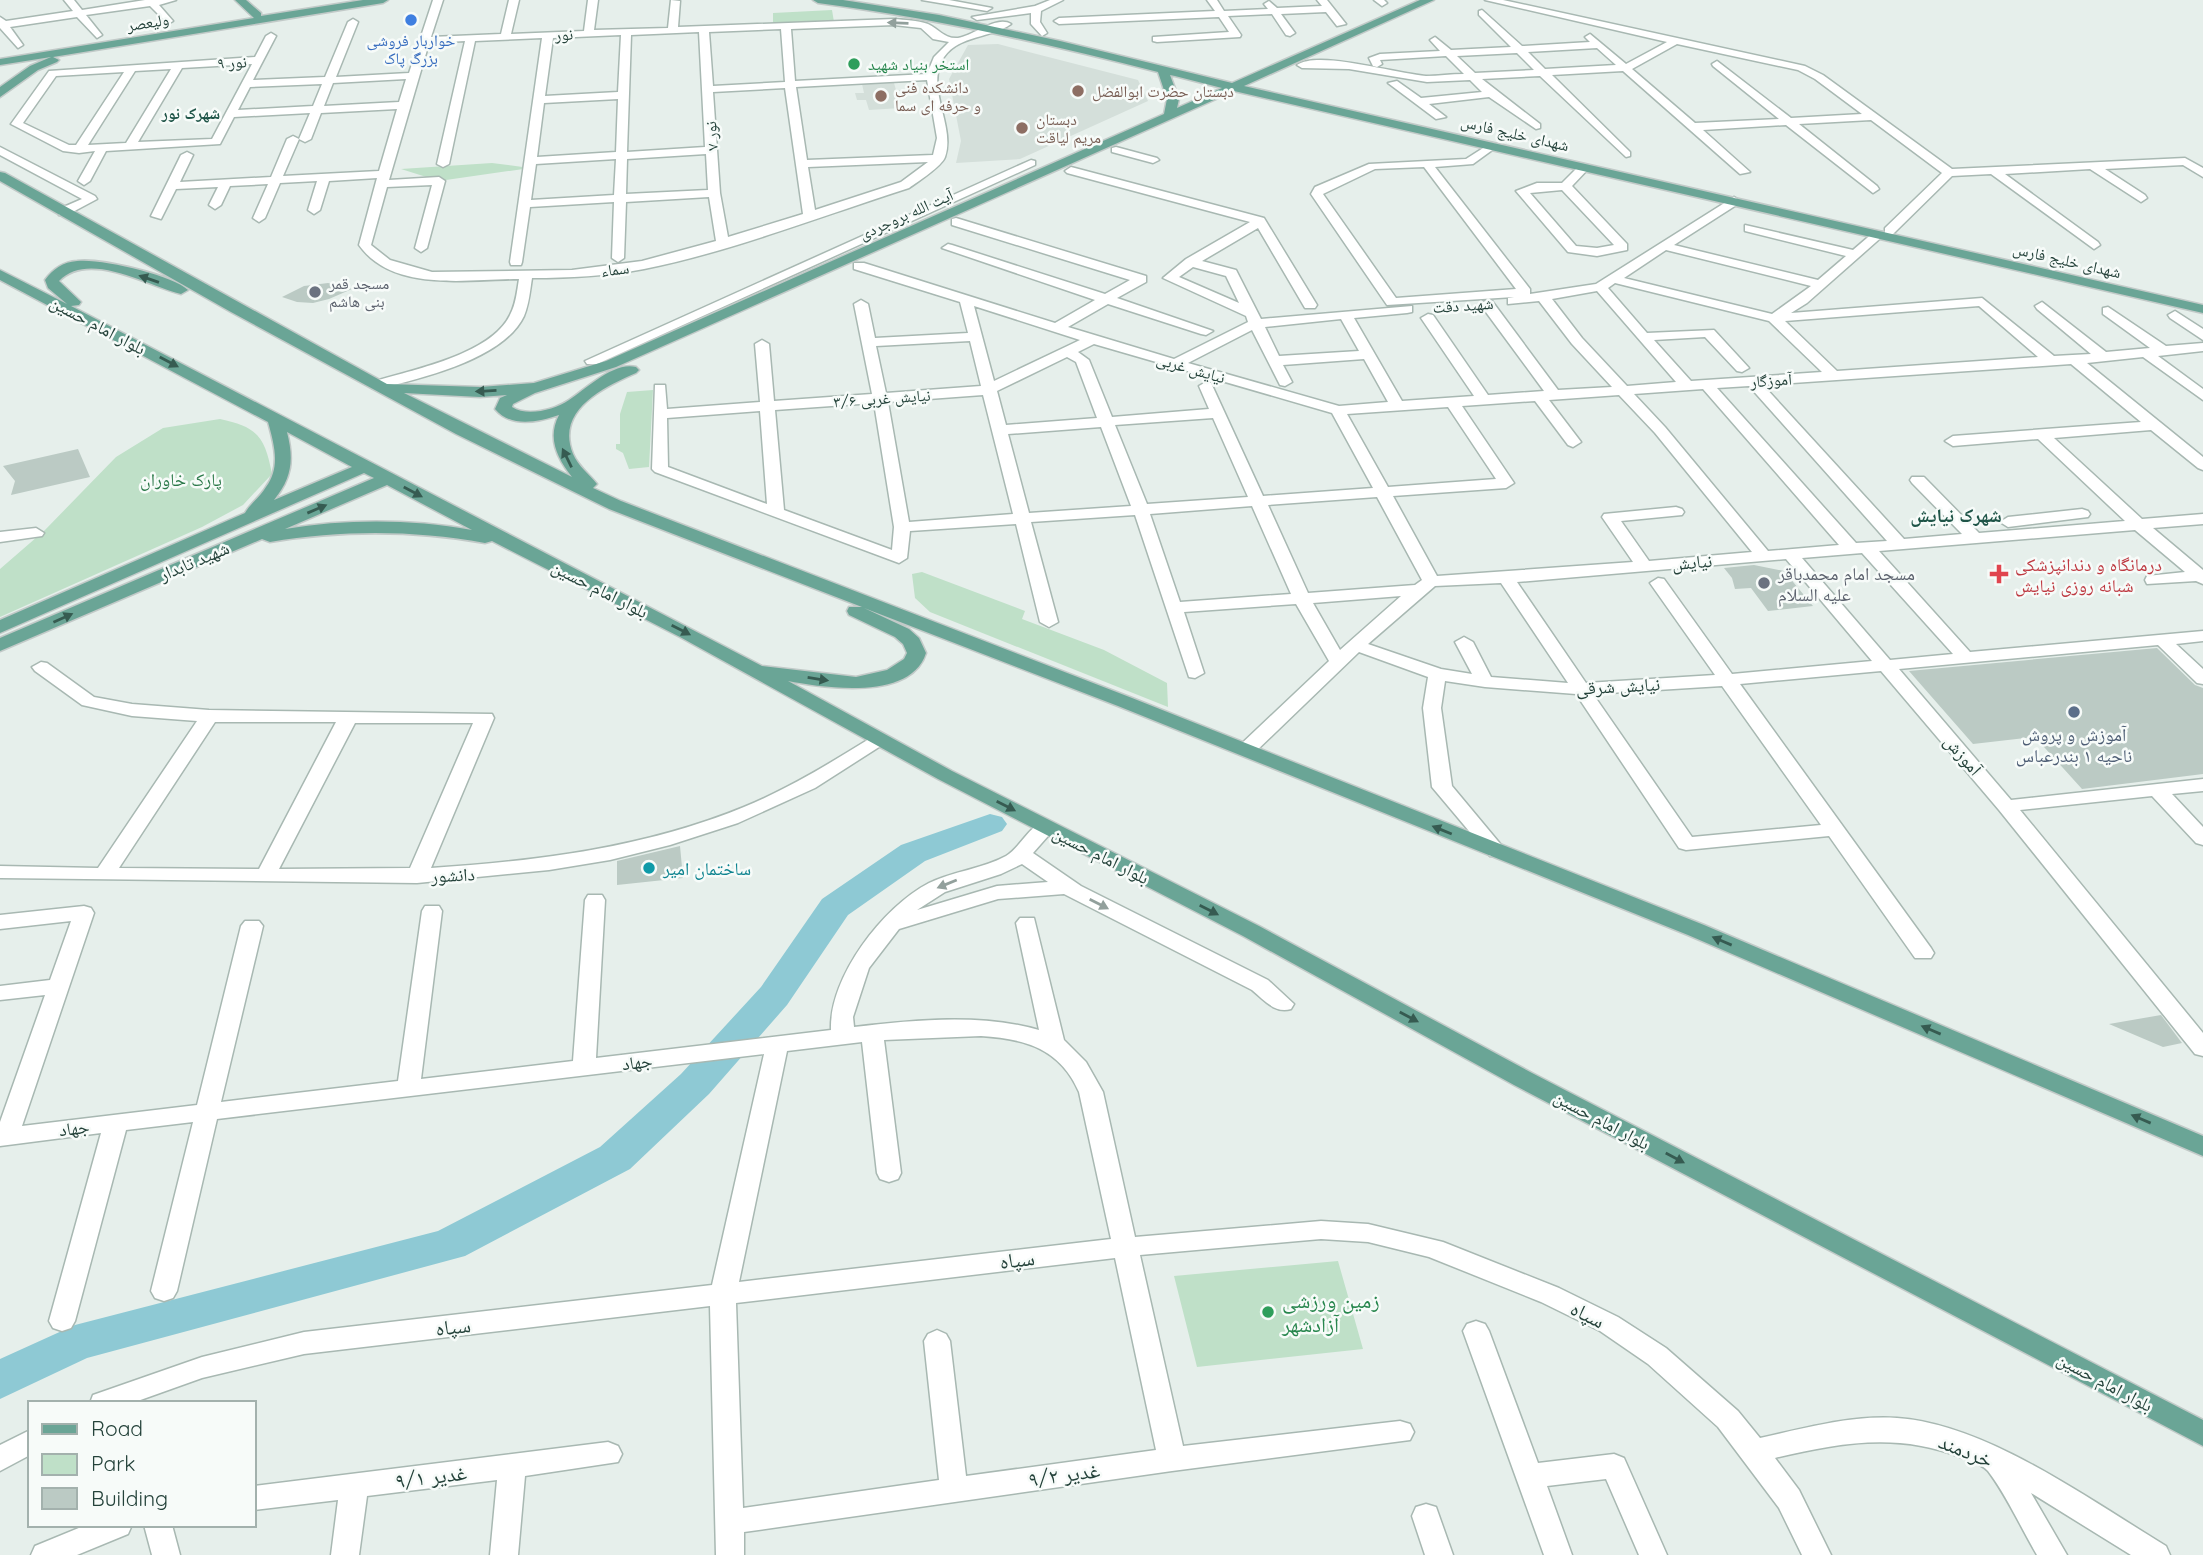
<svg xmlns="http://www.w3.org/2000/svg" width="2203" height="1555" font-family="Quicksand,'Noto Naskh Arabic',sans-serif">
	<rect width="100%" height="100%" fill="#e6efeb"/>
	<path fill="#d4dfda" d="M998,44L1138,80L1148,101L1020,159L956,163L961,141L949,79L968,45Z
		M894,83L896,90H904L907,98H898L901,108L869,110L866,100H857L855,93H864L862,84Z"/>
	<path fill="#bfe0c8" d="M832,10L834,22L773,24V13Z
		M492,163L530,168L439,181L401,169Z
		M653,390L649,467L629,469L623,453L616,449V444H620V414L627,392Z
		M220,419C258,427 265,437 272,474L243,505L202,527L0,617V569L45,530L116,457L163,428Z
		M922,572L1025,611L1022,619L1104,650L1167,683L1168,707L930,612L915,598L912,574Z
		M1338,1261L1363,1349L1197,1367L1174,1276Z"/>
	<g fill="none" stroke-linecap="round" stroke-linejoin="round">
		<path fill="#8ec9d4" fill-rule="evenodd" d="M990,814L1002,817L1007,824L1002,831L925,861L848,915L787,1005L709,1094L630,1169L465,1256L87,1358L0,1399V1359L75,1325L438,1231L600,1147L681,1074L761,987L822,899L901,845Z"/>
	</g>
	<path fill="#bbcac4" d="M328,283L352,289L329,299L313,303L297,302L282,297L304,286Z
		M78,449L90,477L11,495L15,481L3,466Z
		M1754,565L1784,571L1813,606L1768,611L1751,588L1735,589L1732,578L1724,568Z
		M2157,648L2195,685L2203,688V774L2082,789L2035,737L1973,744L1909,671Z
		M680,846L683,878L617,885V861Z
		M2161,1015L2182,1043L2163,1047L2109,1024Z"/>
	<g fill="none" stroke-linecap="round" stroke-linejoin="round">
		<defs>
			<path id="minor" d="M64,0H74L82,10L145,0H176L159,5L173,21L168,24L150,6L86,15L102,35L97,38L77,17L10,27L23,45L18,48L0,28V17L6,21L73,11Z
				M433,0H443L431,37L501,34L509,0H519L511,34L584,31L588,0H598L594,30L668,28L671,0L680,1L678,27L894,19C905,20 917,20 928,24C939,29 944,39 958,38C973,36 997,15 1011,24C992,38 959,35 944,57C924,87 956,126 945,157C942,166 919,181 909,188C824,215 730,252 644,269C607,276 569,278 532,278C530,291 529,304 524,316C504,359 420,379 377,389L372,388L370,385L372,382C411,370 491,355 510,315C516,304 517,291 519,279C468,279 393,293 359,245L377,178L329,181L320,210L314,214L308,210L317,181L280,183L265,218L259,222L253,218L268,184L230,186L221,205L215,209L209,205L218,187L176,189L161,219L151,216L181,155L187,152L193,155L180,182L271,177L287,139L293,136L299,139L283,176L379,171L397,109L321,113L311,139L305,142L299,139L310,113L234,117L220,144L106,151L90,181L84,185L78,181L95,151L79,153L63,151L11,124L49,71L255,57L266,36L271,33L276,36L253,80L325,77L348,22L353,19L358,22L336,77L409,73ZM894,25L921,28L933,39L949,42L934,57L927,74L795,81L791,29ZM781,29L785,82L713,86L709,32ZM699,32L705,147L627,152L631,35ZM621,35L618,92L545,96L553,38ZM542,38L510,262L511,265H521L522,262L530,207L614,202L612,258L618,262L624,258L626,202L709,197L716,241L642,261L572,270L432,272L390,260L371,245L387,187L432,185L415,248L421,252L427,248L445,181L439,177L389,180L429,43L465,41L437,164L443,167L449,164L475,41ZM252,64L212,139L138,142L182,68ZM171,69L126,143L88,145L135,71ZM124,72L76,145H69L23,123L56,76ZM406,79L399,102L324,106L333,83ZM927,80L937,138L933,155L807,160L796,87ZM322,84L313,106L238,110L250,87ZM785,88L803,214L728,237L720,193L713,92ZM618,99L616,152L537,157L544,103ZM706,154L708,190L626,194L627,159ZM616,159L614,195L531,200L536,164ZM928,162L901,182L815,210L808,167Z
				M922,0H949L992,8L987,11Z
				M1050,0H1063L1041,11L1040,22L1047,33L1042,36L1031,24V13L977,20L972,17L1035,6Z
				M1207,0H1217L1224,11L1268,9L1264,4L1269,1L1277,8L1322,6L1317,0H1327L1346,24L1337,26L1326,12L1281,14L1295,33L1290,36L1286,35L1272,14L1228,16L1241,35L1240,37L1157,42L1153,41V37L1229,32L1219,17L1059,24L1054,21L1059,18L1215,11Z
				M1374,0H1384L1387,3L1382,6Z
				M1485,0H1503L1805,66L1823,75L1952,169L2185,158L2203,168V177L2183,165L2105,169L2145,195L2147,198L2141,202L2090,169L2005,174L2098,242L2100,245L2094,249L1991,174L1952,176L1893,234H1885V228L1942,173L1871,120L1799,124L1877,186L1879,189L1873,193L1786,125L1703,130L1750,172L1740,174L1623,71L1552,75L1630,152V156L1626,157L1540,76L1482,79L1540,124V128L1536,129L1489,97L1429,104L1446,117L1436,119L1388,83L1397,81L1421,98L1482,92L1470,80L1427,82L1349,69L1302,68L1297,65C1319,50 1397,74 1426,76C1438,76 1451,74 1464,74L1446,56L1380,60L1382,64L1377,67L1373,66L1369,58L1380,54L1440,51L1430,40L1435,37L1451,50L1511,47L1479,15V11L1482,10L1522,46L1590,42L1585,37L1590,34L1626,64L1667,42ZM1677,44L1798,70L1815,79L1862,114L1791,118L1717,61L1712,64L1713,66L1779,119L1695,123L1632,69ZM1597,48L1616,65L1545,69L1528,52ZM1517,53L1534,70L1475,73L1457,56Z
				M1491,143L1495,144V148L1473,164L1435,167L1530,289V294L1596,284L1734,197L1740,201L1738,204L1674,245L1818,280L1846,256L1745,231V225L1853,250L1874,232H1882L1884,235L1807,303L1791,313L1982,298L2054,356L2091,354L2037,309L2035,306L2042,302L2106,352L2150,348L2103,314V308L2108,307L2166,346L2203,343V351L2158,356L2203,389V400L2143,357L2087,363L2203,457V470L2198,468L2151,430L2054,438L2142,519L2203,514V524L2153,528L2203,570V584L2196,581L2147,584L2145,580L2147,576L2185,572L2135,530L1879,551L1970,652L2203,631V641L2176,644L2203,669V684L2197,683L2158,645L1899,669L2011,800L2203,779V791L2172,794L2203,827V845L2196,843L2152,796L2020,810L2203,1033V1056L2195,1054L1999,810L1881,671L1740,684L1931,948L1934,953L1931,958H1915L1829,836L1686,850L1679,848L1576,694L1485,687L1445,681L1441,708L1452,786L1507,852L1504,856H1490L1432,787L1423,708L1428,677L1359,652L1253,754H1239L1237,750L1239,746L1329,661L1296,604L1184,612L1204,673L1195,678L1189,677L1135,515L1031,522L1058,622L1049,627L1040,622L1016,524L910,531L907,558L899,563L655,472L652,469L655,385H665L667,409L760,402L755,344L762,340L769,344L774,401L872,394L854,304L861,300L868,304L875,338L968,333L960,302L854,269V263H864L1055,323L1095,300L942,248L948,244L952,245L1105,294L1130,280L952,225V219L956,218L1146,276V282L1117,298L1213,331L1206,335L1201,334L1108,304L1068,327L1174,359L1248,322L1246,316L1163,278L1186,259L1250,222L1067,173L1065,171L1071,167L1264,218L1317,305L1315,308H1305L1258,228L1202,261L1236,270L1261,319L1412,306V312L1407,313L1354,318L1402,401L1474,396L1421,318L1428,314L1433,315L1488,395L1544,391L1480,304L1487,300L1492,301L1558,390L1612,387L1572,344L1539,301L1508,304V298L1514,297L1387,305L1311,194L1315,187L1369,164L1466,159ZM1424,167L1516,289L1396,298L1323,194L1375,169ZM1666,250L1811,286L1772,314L1624,278ZM1193,267L1226,276L1239,303L1179,277ZM1615,283L1769,321L1822,372L1691,381L1654,340L1705,337L1737,371L1742,372L1749,368L1714,330L1647,333L1608,288ZM1597,291L1676,382L1627,386L1582,338L1552,299ZM974,306L1080,340L994,381ZM1979,306L2038,357L1837,371L1785,321ZM1341,319L1359,351L1279,356L1265,327ZM1252,330L1280,385L1285,386L1292,382L1283,365L1364,359L1388,402L1339,406L1188,363ZM970,341L981,386L886,393L876,346ZM1094,344L1332,413L1373,488L1263,496L1211,383L1206,382L1199,386L1209,409L1112,417L1089,360L1078,352ZM1067,357L1076,362L1097,418L1006,425L997,391ZM2071,364L2141,422L1953,436L1945,441L1953,446L2038,439L2125,521L1979,533L1924,477H1912L1910,480L1912,483L1962,534L1904,539L1763,385ZM1749,386L1887,541L1856,543L1717,388ZM1703,389L1839,545L1768,551L1665,427L1634,394ZM983,395L1013,514L909,522L888,402ZM1619,395L1655,433L1752,552L1649,561L1621,521L1682,515L1684,512L1682,509L1676,507L1604,514L1602,517L1633,562L1437,576L1393,496L1506,488L1514,483L1462,406L1535,401L1568,445L1573,447L1581,442L1549,400ZM874,403L894,527L892,550L784,510L775,410ZM1448,407L1496,479L1388,487L1347,414ZM760,411L767,504L668,467L667,418ZM1213,418L1248,497L1147,504L1115,425ZM1101,427L1131,506L1029,513L1008,434ZM1377,497L1422,580L1415,585L1308,593L1268,505ZM1252,506L1291,594L1180,602L1150,514ZM1862,553L1953,654L1890,660L1802,558ZM1786,559L1872,661L1732,674L1664,579L1658,578L1650,583L1715,675L1586,683L1517,582ZM1501,583L1568,683L1491,677L1473,642L1464,637L1455,642L1472,674L1441,669L1368,644L1435,586ZM1401,596L1340,650L1313,603ZM1722,686L1821,825L1692,837L1593,694Z
				M0,147L95,196L97,199L67,215H59V209L82,199L0,155Z
				M1116,147L1157,158L1159,160L1153,163L1112,152V148Z
				M1031,160L1035,161V165L597,364H587L585,361Z
				M1580,165L1590,167L1572,186L1627,244V250L1597,256L1568,252L1516,191L1537,183H1562ZM1562,190L1614,245L1597,248L1576,246L1530,193Z
				M2175,311L2203,329V340L2170,318L2168,315Z
				M2082,509L2088,511L2090,514L2088,517L2008,527L2000,522L2008,517Z
				M36,528L44,533L42,536L0,542V532Z
				M41,662L47,663L94,697L132,704L209,710L492,714L494,718L431,868C537,861 644,848 744,807C790,788 832,762 874,736L881,734L890,740L815,788L738,823L670,845L610,860L549,870L417,883L0,878V866L98,868L197,721L132,716L82,705L35,671L32,667ZM215,722H336L259,869L119,868ZM355,723H473L410,868L279,869Z
				M1046,821L1053,823L1056,827L1033,853L1081,886L1268,980L1294,1004L1291,1009C1275,1014 1264,1000 1252,990L1064,894L998,899L899,929L869,968L853,1017L854,1027C913,1020 981,1013 1039,1030L1016,923L1020,918H1034L1064,1040L1086,1062L1103,1092L1135,1237L1321,1221L1368,1224L1443,1242L1559,1288L1618,1317L1666,1348L1738,1411L1760,1438C1805,1428 1851,1415 1897,1418C1987,1424 2090,1500 2166,1546L2170,1555H2131L2031,1493L2067,1555H2037C2021,1528 2007,1496 1988,1471C1982,1464 1968,1460 1960,1457C1897,1432 1838,1443 1775,1458L1799,1490L1831,1555H1802L1779,1508L1718,1427L1648,1364L1600,1331L1541,1302L1429,1257L1368,1242L1321,1239L1140,1255L1183,1446L1400,1421L1410,1424L1414,1432L1410,1440L1172,1471L744,1532V1555H716L710,1306L304,1354L202,1378L132,1403H90L93,1395L202,1357L304,1332L712,1285L764,1054L217,1119L177,1291L173,1298L164,1301L155,1298L151,1291L193,1122L126,1130L75,1321L71,1328L62,1331L53,1328L49,1321L101,1133L0,1146V1122L45,995L0,1000V986L50,980L71,921L0,929V915L84,906L91,908L94,913L22,1126L197,1105L241,926L245,921H259L263,926L221,1102L398,1081L422,911L425,906H439L442,911L421,1079L573,1061L585,900L588,895H602L605,900L596,1058L831,1030C829,977 883,907 929,883C954,871 982,869 1006,856C1021,847 1029,825 1046,821ZM1022,864L1048,882L997,886L917,910L945,892L1001,874ZM981,1036C1025,1039 1060,1048 1079,1092L1111,1239L739,1282L787,1051L862,1042L877,1173L880,1179L889,1182L898,1179L901,1173L884,1040ZM1115,1258L1156,1450L966,1476L950,1341L946,1334L937,1330L928,1334L924,1341L939,1480L743,1508L736,1303Z
				M1476,1321L1485,1324L1489,1331L1538,1463L1614,1454L1624,1458L1667,1555H1639L1606,1479L1547,1486L1572,1555H1544L1463,1331L1467,1324Z
				M30,1430V1455L0,1471V1445Z
				M608,1442L618,1446L622,1454L618,1462L525,1476L518,1555H490L497,1480L367,1496L359,1555H331L338,1500L254,1510V1486Z
				M1426,1504L1436,1507L1453,1555H1425L1412,1516L1416,1507Z
				M86,1525H132L128,1534L77,1555H31L35,1546Z
				M144,1525H172L180,1555H152Z"/>
			<path id="major" d="M235,0H246L261,13V16L363,0H388L383,3L53,57L59,60L57,62L38,70L0,97V87L30,66L51,57L0,65V59L254,18Z
				M813,0H843L939,15L1060,41L1232,83L1420,0H1434L1244,86L2203,305V313L1234,91L616,367L535,393L513,404L512,407C527,417 554,410 569,400C586,389 614,361 636,367L639,370L636,373C604,387 555,410 573,454C578,466 589,474 597,484L593,488L621,501L1132,698L1704,925L2203,1136V1156L1688,935L1118,706L864,608L909,629L919,638L926,653C911,701 825,688 788,681L952,771L1259,926L1532,1073L2203,1420V1446L1514,1085L1243,936L938,779L680,637L492,541L485,543C412,530 343,530 270,542L262,539L0,651V638L374,478L364,473L0,633V620L245,513C250,504 260,497 266,487C281,467 274,444 268,422L0,280V270L67,304L48,288L45,280C53,269 63,262 77,261C100,258 173,275 188,290L181,294C147,286 89,250 59,281L81,302L79,305L71,306L762,666L856,677L887,670L904,659L907,653L903,644L895,637L849,615L847,611L849,607H862L609,509L456,434L231,312L0,181V172L5,173L387,384L480,387L534,383L606,361L1164,114L1167,99L1158,72C1045,43 933,18 818,3ZM1170,75L1175,76L1222,88L1177,108L1179,99ZM404,393L480,397L507,395L500,398L495,409C511,428 538,422 559,415C547,438 557,458 572,477ZM287,432L352,467L274,500C292,478 294,460 287,432ZM387,485L472,530C410,519 347,519 285,529Z"/>
		</defs>
		<use href="#minor" stroke="#a8b8b2" stroke-width="3"/>
		<use href="#major" stroke="#c2cac8" stroke-width="3"/>
		<use href="#minor" fill="#fff" fill-rule="evenodd"/>
		<use href="#major" fill="#6aa596" fill-rule="evenodd"/>
	</g>
	<defs><path id="oneway-solid" d="M-6-.8H1V-3.2L6.5 0L1 3.2V.8H-6Z" transform="scale(1.75)"/></defs>
	<g fill="#92a09c">
		<use href="#oneway-solid" transform="translate(898 23) rotate(-178)"/>
		<use href="#oneway-solid" transform="translate(947 884) rotate(158)"/>
		<use href="#oneway-solid" transform="translate(1099 904) rotate(27)"/>
	</g>
	<g fill="#365b51">
		<use href="#oneway-solid" transform="translate(149 279) rotate(-161)"/>
		<use href="#oneway-solid" transform="translate(169 362) rotate(28)"/>
		<use href="#oneway-solid" transform="translate(486 391) rotate(177)"/>
		<use href="#oneway-solid" transform="translate(567 458) rotate(-116)"/>
		<use href="#oneway-solid" transform="translate(413 492) rotate(28)"/>
		<use href="#oneway-solid" transform="translate(317 509) rotate(-23)"/>
		<use href="#oneway-solid" transform="translate(63 618) rotate(-24)"/>
		<use href="#oneway-solid" transform="translate(681 630) rotate(27)"/>
		<use href="#oneway-solid" transform="translate(818 679) rotate(9)"/>
		<use href="#oneway-solid" transform="translate(1006 806) rotate(27)"/>
		<use href="#oneway-solid" transform="translate(1442 830) rotate(-158)"/>
		<use href="#oneway-solid" transform="translate(1209 910) rotate(27)"/>
		<use href="#oneway-solid" transform="translate(1722 941) rotate(-157)"/>
		<use href="#oneway-solid" transform="translate(1409 1017) rotate(28)"/>
		<use href="#oneway-solid" transform="translate(1931 1030) rotate(-157)"/>
		<use href="#oneway-solid" transform="translate(2141 1119) rotate(-157)"/>
		<use href="#oneway-solid" transform="translate(1675 1158) rotate(28)"/>
	</g>
	<circle fill="#3f7fe0" stroke="#f7fbf9" stroke-width="2.5" cx="411" cy="20" r="7"/>
	<g fill="#2e9e5b" stroke="#f7fbf9" stroke-width="2.5">
		<circle cx="854" cy="64" r="7"/>
		<circle cx="1268" cy="1312" r="7"/>
	</g>
	<g fill="#8d6e63" stroke="#f7fbf9" stroke-width="2.5">
		<circle cx="1078" cy="91" r="7"/>
		<circle cx="881" cy="96" r="7"/>
		<circle cx="1022" cy="128" r="7"/>
	</g>
	<g fill="#6b7280" stroke="#f7fbf9" stroke-width="2.5">
		<circle cx="315" cy="292" r="7"/>
		<circle cx="1764" cy="583" r="7"/>
	</g>
	<path fill="#e0444e" stroke="#f7fbf9" stroke-width="2.5" d="M1995.5 563.5h7v7h7v7h-7v7h-7v-7h-7v-7h7z"/>
	<circle fill="#5c6f8a" stroke="#f7fbf9" stroke-width="2.5" cx="2074" cy="712" r="7"/>
	<circle fill="#0f9aa8" stroke="#f7fbf9" stroke-width="2.5" cx="649" cy="868" r="7"/>
	<g text-anchor="middle" dominant-baseline="central" stroke-width="5" stroke-linejoin="round" paint-order="stroke">
		<g font-size="16" fill="#24423a" stroke="#f7fbf9">
			<text transform="translate(148 22) rotate(-9)">ولیعصر</text>
			<text transform="translate(564 34) rotate(-3)">نور</text>
			<text transform="translate(232 62) rotate(-3)">نور ۹</text>
			<text transform="translate(1515 133) rotate(13)">شهدای خلیج فارس</text>
			<text transform="translate(711 136) rotate(-94)">نور ۷</text>
			<text transform="translate(906 214) rotate(-24)">آیت الله بروجردی</text>
			<text transform="translate(2067 260) rotate(13)">شهدای خلیج فارس</text>
			<text transform="translate(615 269) rotate(-7)">سماء</text>
			<text transform="translate(1463 305) rotate(-4)">شهید دقت</text>
			<text transform="translate(1191 368) rotate(16)">نیایش غربی</text>
			<text transform="translate(1771 380) rotate(-4)">آموزگار</text>
			<text transform="translate(882 398) rotate(-4)">نیایش غربی ۳/۶</text>
		</g>
		<g font-size="16" fill="#366cbe" stroke="#f7fbf9">
			<text x="411" y="40">خواربار فروشی<tspan x="411" dy="18">بزرگ پاک</tspan></text>
		</g>
		<g font-size="16" fill="#27864d" stroke="#f7fbf9" text-anchor="start">
			<text x="868" y="64">استخر بنیاد شهید</text>
		</g>
		<g font-size="16" fill="#785e54" stroke="#f7fbf9" text-anchor="start">
			<text x="895" y="87">دانشکده فنی<tspan x="895" dy="18">و حرفه ای سما</tspan></text>
			<text x="1092" y="91">دبستان حضرت ابوالفضل</text>
			<text x="1036" y="119">دبستان<tspan x="1036" dy="18">مریم لیاقت</tspan></text>
		</g>
		<g font-size="16" font-weight="bold" fill="#1f5548" stroke="#f7fbf9">
			<text x="191" y="113">شهرک نور</text>
		</g>
		<g font-size="16" fill="#5b616d" stroke="#f7fbf9" text-anchor="start">
			<text x="329" y="283">مسجد قمر<tspan x="329" dy="18">بنی هاشم</tspan></text>
		</g>
		<g font-size="18" fill="#24423a" stroke="#f7fbf9">
			<text transform="translate(98 325) rotate(28)">بلوار امام حسین</text>
			<text transform="translate(194 561) rotate(-23)">شهید تابدار</text>
			<text transform="translate(1692 562) rotate(-5)">نیایش</text>
			<text transform="translate(600 589) rotate(27)">بلوار امام حسین</text>
			<text transform="translate(1618 686) rotate(-3)">نیایش شرقی</text>
			<text transform="translate(1963 755) rotate(49)">آموزش</text>
			<text transform="translate(1101 855) rotate(27)">بلوار امام حسین</text>
			<text transform="translate(453 875) rotate(-3)">دانشور</text>
			<text transform="translate(637 1062) rotate(-7)">جهاد</text>
			<text transform="translate(1602 1120) rotate(28)">بلوار امام حسین</text>
			<text transform="translate(74 1128) rotate(-7)">جهاد</text>
			<text transform="translate(2105 1382) rotate(28)">بلوار امام حسین</text>
		</g>
		<g font-size="18" fill="#2d7a4b" stroke="#f7fbf9">
			<text x="181" y="479">پارک خاوران</text>
		</g>
		<g font-size="18" fill="#be3a42" stroke="#f7fbf9" text-anchor="start">
			<text x="2015" y="564">درمانگاه و دندانپزشکی<tspan x="2015" dy="21">شبانه روزی نیایش</tspan></text>
		</g>
		<g font-size="18" fill="#5b616d" stroke="#f7fbf9" text-anchor="start">
			<text x="1778" y="573">مسجد امام محمدباقر<tspan x="1778" dy="21">علیه السلام</tspan></text>
		</g>
		<g font-size="18" fill="#4e5e75" stroke="#f7fbf9">
			<text x="2074" y="734">آموزش و پروش<tspan x="2074" dy="21">ناحیه ۱ بندرعباس</tspan></text>
		</g>
		<g font-size="18" fill="#0d838f" stroke="#f7fbf9" text-anchor="start">
			<text x="663" y="868">ساختمان امیر</text>
		</g>
		<g font-size="19" font-weight="bold" fill="#1f5548" stroke="#f7fbf9">
			<text x="1956" y="515">شهرک نیایش</text>
		</g>
		<g font-size="21" fill="#24423a" stroke="#f7fbf9">
			<text transform="translate(1017 1259) rotate(-7)">سپاه</text>
			<text transform="translate(1588 1314) rotate(27)">سپاه</text>
			<text transform="translate(453 1326) rotate(-6)">سپاه</text>
			<text transform="translate(1966 1450) rotate(22)">خردمند</text>
			<text transform="translate(1064 1474) rotate(-8)">غدیر ۹/۲</text>
			<text transform="translate(431 1476) rotate(-7)">غدیر ۹/۱</text>
		</g>
		<g font-size="21" fill="#27864d" stroke="#f7fbf9" text-anchor="start">
			<text x="1282" y="1300">زمین ورزشی<tspan x="1282" dy="24">آزادشهر</tspan></text>
		</g>
	</g>
	<rect x="28" y="1401" width="228" height="126" fill="#f7fbf9" stroke="#a3b1ad" stroke-width="2"/>
	<rect x="42" y="1424" width="35" height="10" fill="#6aa596" stroke="#a3b1ad" stroke-width="2"/>
	<text x="91" y="1436" font-size="21" fill="#24423a">Road</text>
	<rect x="42" y="1454" width="35" height="21" fill="#bfe0c8" stroke="#a3b1ad" stroke-width="2"/>
	<text x="91" y="1471" font-size="21" fill="#24423a">Park</text>
	<rect x="42" y="1488" width="35" height="21" fill="#bbcac4" stroke="#a3b1ad" stroke-width="2"/>
	<text x="91" y="1506" font-size="21" fill="#24423a">Building</text>
</svg>
